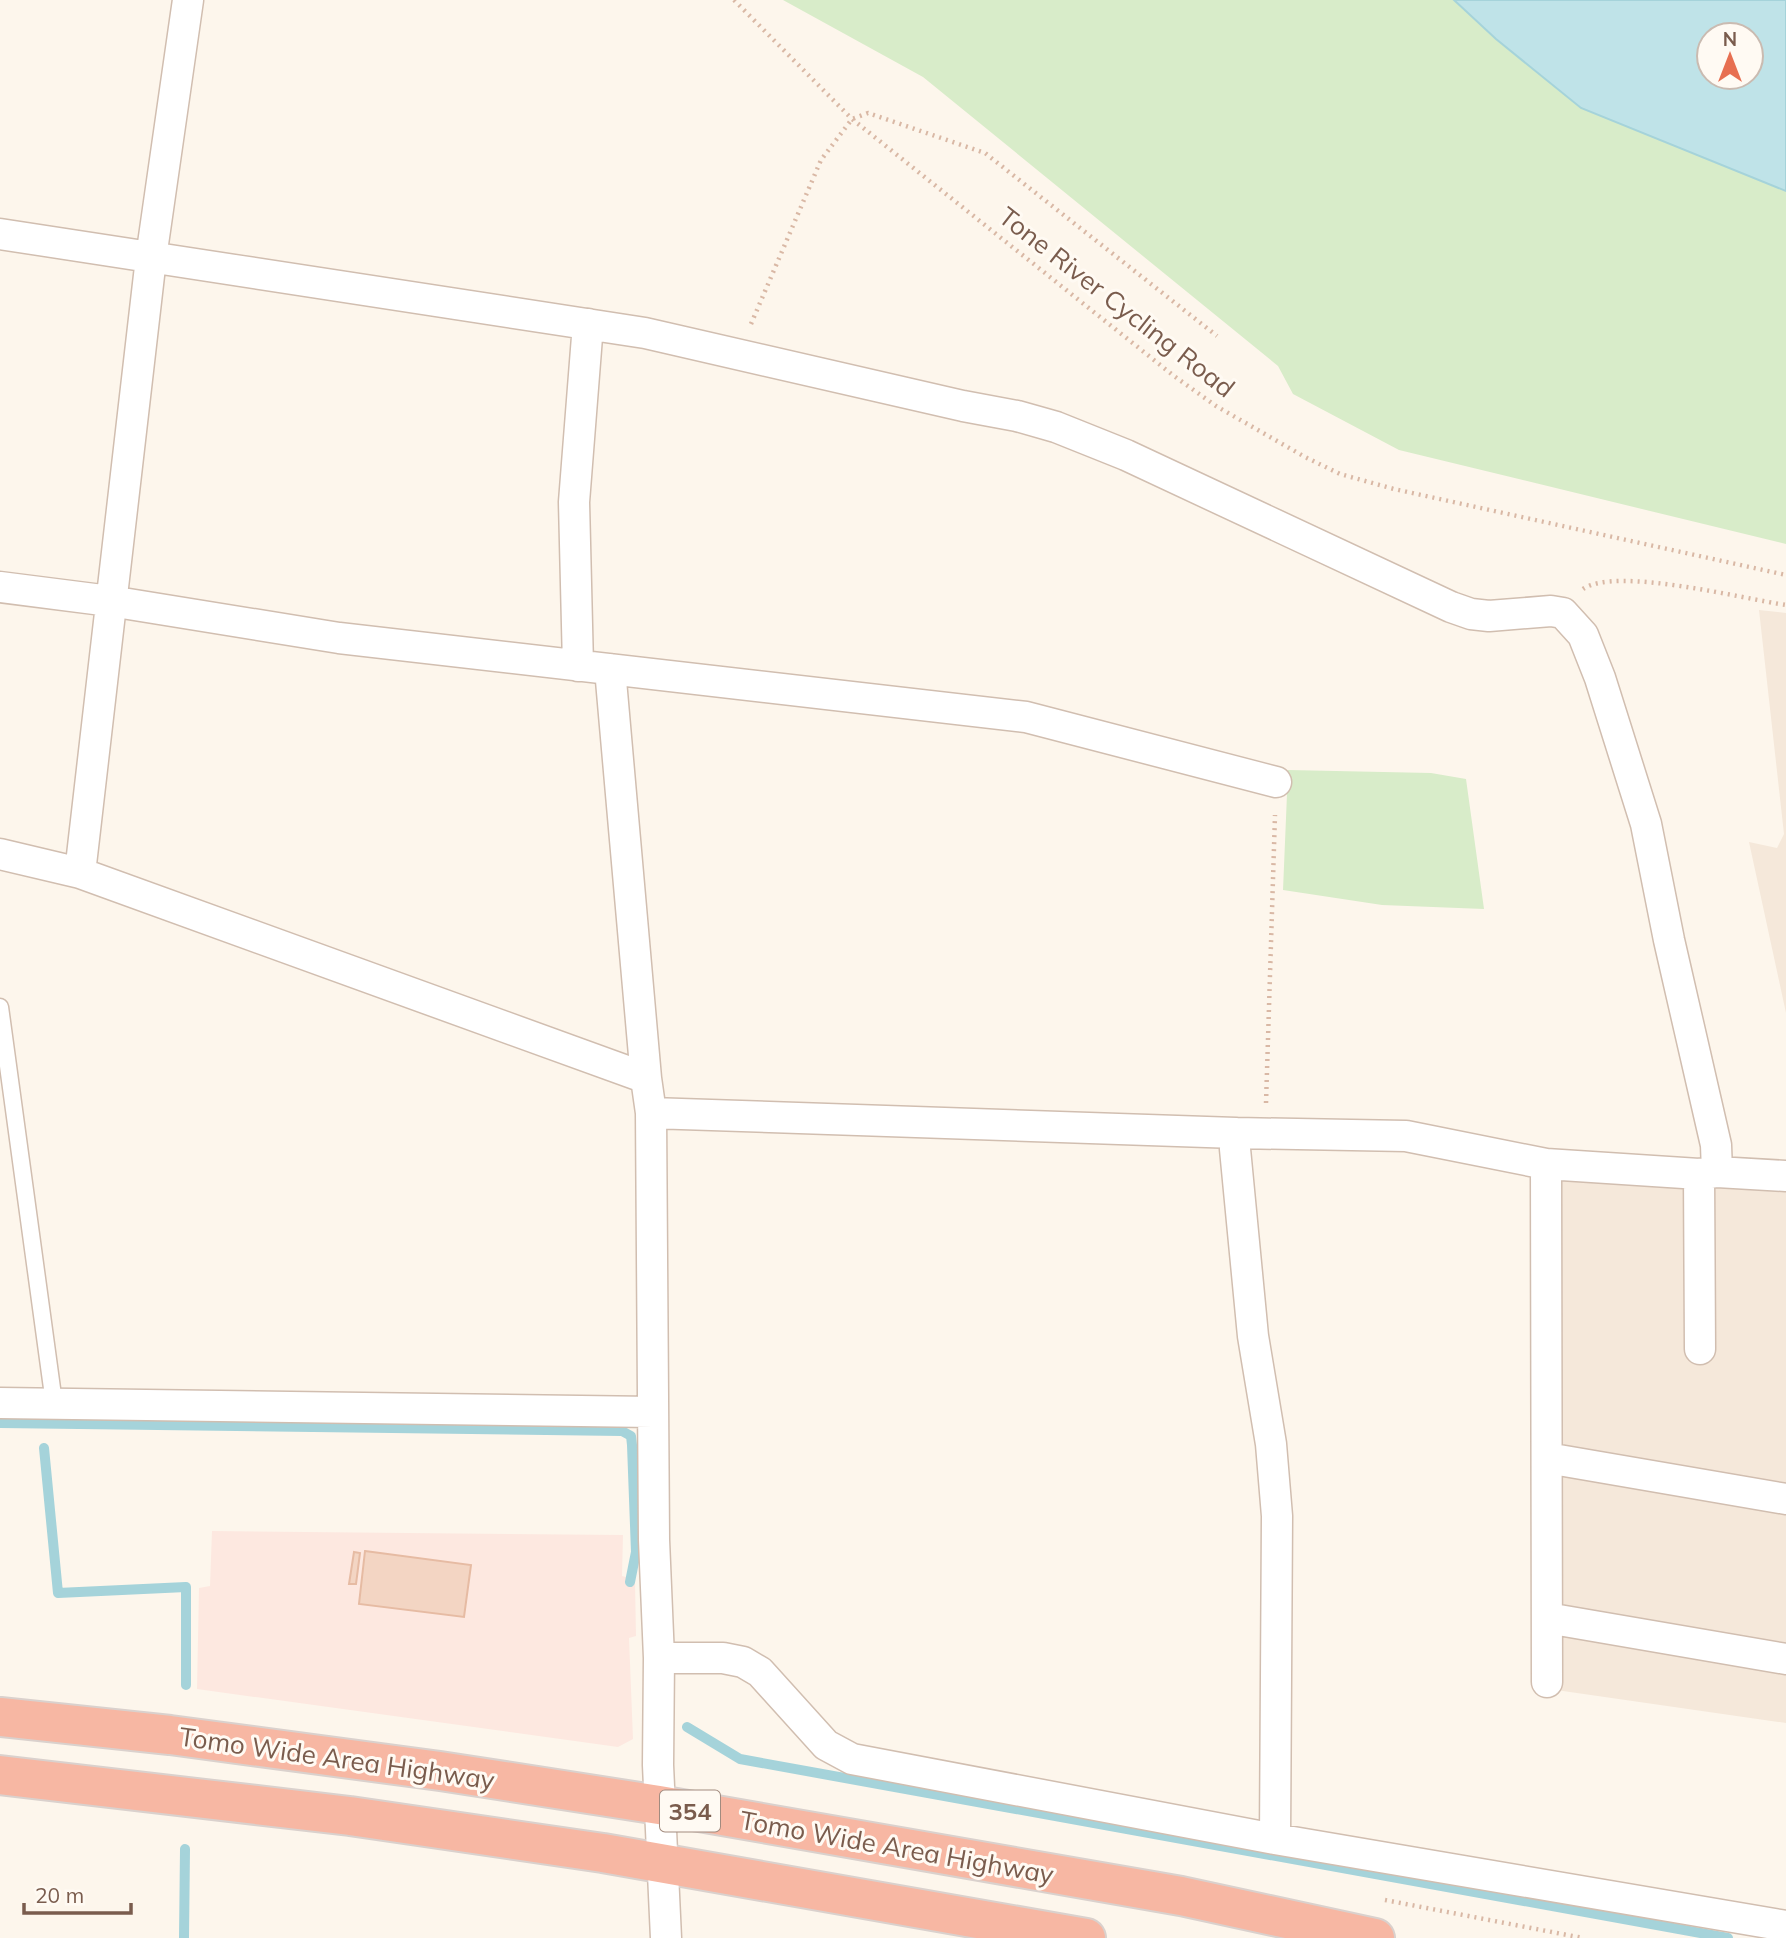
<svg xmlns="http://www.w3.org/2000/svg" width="1786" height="1938" font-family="Mulish,sans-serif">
	<rect width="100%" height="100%" fill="#fdf6ec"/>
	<path fill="#f5e8da" d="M1759,610L1786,613V1013L1749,842L1777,848L1784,834Z
		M1556,1178L1786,1188V1723L1556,1690Z"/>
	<path fill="#fde8e0" d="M212,1531L623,1535L622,1576L626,1577L627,1582H635L636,1636L629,1638L633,1739L618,1747L197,1689L199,1588L210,1586Z"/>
	<path fill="#d8ecc9" d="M783,0H1454L1496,39L1581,108L1786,191V544L1399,450L1293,394L1278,366L923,77Z
		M1288,770L1431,773L1466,779L1484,909L1382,905L1283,890Z"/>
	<path fill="#bfe3e8" stroke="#a5d3da" stroke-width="2" fill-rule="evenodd" d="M1454,0H1786V191L1581,108L1496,39ZM1709,35H1751V77H1709Z"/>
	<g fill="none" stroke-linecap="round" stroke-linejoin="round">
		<path stroke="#a5d3da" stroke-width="10" d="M0,1423L622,1431L631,1436L632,1445L636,1552L630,1582
			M44,1448L58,1593L186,1587V1685
			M687,1727L740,1759L1728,1938
			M184,1938L185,1849"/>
	</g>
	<path fill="#f3d5c3" stroke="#e6bba3" stroke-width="2" d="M365,1551L471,1565L464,1617L359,1604Z
		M354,1552L360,1553L356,1584H349Z"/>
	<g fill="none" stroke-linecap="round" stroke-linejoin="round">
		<defs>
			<path id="lane" d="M0,1007L54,1403"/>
			<path id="street" d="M0,234L645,333L963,406L1017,416L1056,427L1126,455L1451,607L1471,614L1489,616L1551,611L1563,613L1583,635L1600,678L1646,824L1669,940L1716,1145L1717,1172
				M0,587L110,601L339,638L1026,717L1276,782
				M578,666L574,502L588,324
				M610,669L646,1078L651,1113L654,1540L659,1658L658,1765L666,1938
				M0,854L80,873L646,1078
				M80,873L151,258L188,0
				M651,1113L1236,1133L1406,1136L1546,1164L1699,1174L1717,1172L1786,1176
				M1236,1133L1235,1149L1253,1336L1271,1444L1277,1516L1275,1839
				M1546,1164L1547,1682
				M1699,1174L1700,1349
				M0,1403L653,1412
				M1547,1458L1786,1499
				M1547,1618L1786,1659
				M659,1658H723L743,1662L760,1672L826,1745L852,1759L1275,1839L1786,1926"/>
			<path id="highway" d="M0,1717L170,1735L440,1771L659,1805L1181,1896L1375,1938
				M0,1775L350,1816L603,1853L1086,1938"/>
		</defs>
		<use href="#lane" stroke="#d1beb0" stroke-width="19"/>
		<use href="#street" stroke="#d1beb0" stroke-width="33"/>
		<use href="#highway" stroke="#dad1cd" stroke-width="42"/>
		<path stroke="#d9b8a5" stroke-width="4.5" stroke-dasharray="2 5" stroke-linecap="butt" d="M734,0L852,119L1174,376L1216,406L1305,457L1340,474L1394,489L1786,575
			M751,324L821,160L852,119L868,113L985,153L1217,336
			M1583,589C1616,566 1744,599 1786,605
			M1266,1103L1275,815
			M1385,1900L1583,1938"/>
		<use href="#lane" stroke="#fff" stroke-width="16"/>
		<use href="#street" stroke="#fff" stroke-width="30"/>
		<use href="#highway" stroke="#f7b7a3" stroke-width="38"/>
	</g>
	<g text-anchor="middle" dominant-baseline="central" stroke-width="6" stroke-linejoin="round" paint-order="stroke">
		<rect fill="#fffaf3" stroke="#a28b7f" stroke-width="2" x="660" y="1790.5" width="60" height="41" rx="5"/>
		<g font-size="24" font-weight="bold" fill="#7a5c4d">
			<text x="690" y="1811">354</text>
		</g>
		<g font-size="26" fill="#7a5c4d" stroke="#fffaf3">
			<text transform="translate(1117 302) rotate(38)">Tone River Cycling Road</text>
			<text transform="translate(337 1758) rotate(8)">Tomo Wide Area Highway</text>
			<text transform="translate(897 1847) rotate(10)">Tomo Wide Area Highway</text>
		</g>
	</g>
	<g transform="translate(1730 56)"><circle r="33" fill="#fffaf3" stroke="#cabbb1" stroke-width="2"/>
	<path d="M0-5L12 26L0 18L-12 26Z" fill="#e76f51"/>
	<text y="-10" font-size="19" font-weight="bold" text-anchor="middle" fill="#7a5c4d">N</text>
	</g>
	<path d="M24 1903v10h107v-10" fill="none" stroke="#7a5c4d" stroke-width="3.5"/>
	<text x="35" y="1903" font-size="21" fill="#7a5c4d" stroke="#fffaf3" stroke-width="5" paint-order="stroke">20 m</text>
</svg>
